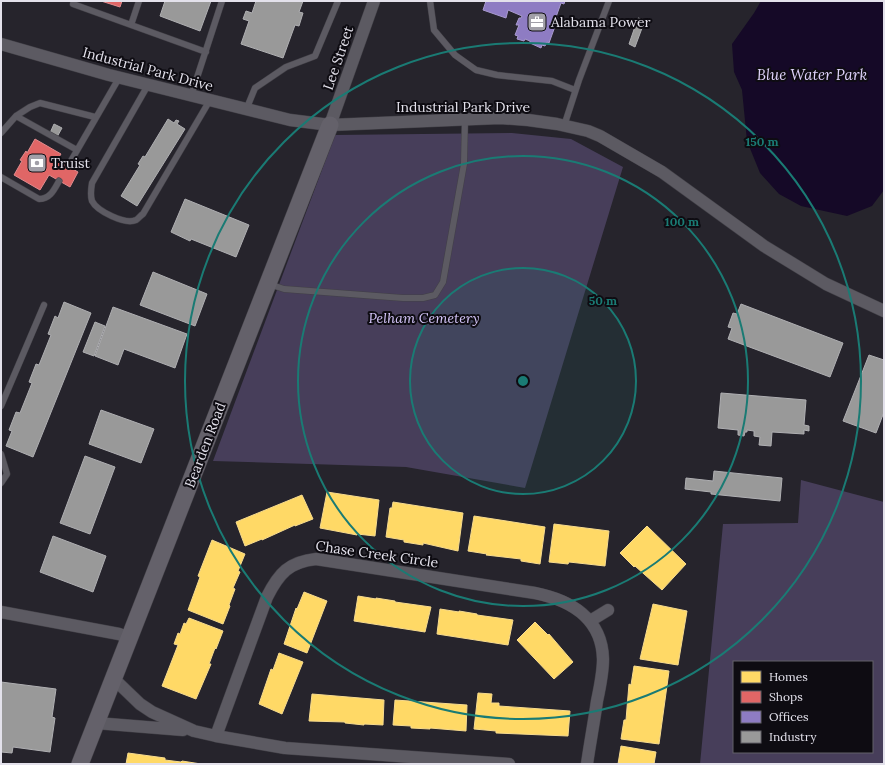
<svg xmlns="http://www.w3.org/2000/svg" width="885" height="765" font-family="Lora,serif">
	<rect width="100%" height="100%" fill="#26242c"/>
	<path fill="#473e5a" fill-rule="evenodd" d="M512,133L571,139L623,167L525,488L406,467L213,461L335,135Z
		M801,480L884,502V764H700L723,524L798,523ZM734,662H872V752H734Z"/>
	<path fill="#150927" d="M761,1H884V190L872,206L847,216L801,206L779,194L760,173L747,141L742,90L734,72L732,44L754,13Z"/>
	<path fill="#ffd966" stroke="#f7db8e" d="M327,492L379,500L375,536L357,534V535L320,528Z
		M302,495L313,519L295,526V525L262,540V539L245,546L236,522Z
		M393,502L463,513L458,551L423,543V545L404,542V540L386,537L390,508H392Z
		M474,516L545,527L540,564L521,561V559L486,555L487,554L468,551Z
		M554,524L609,531L605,566L569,562L568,564L549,562Z
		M647,526L686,564L662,590L635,566L634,567L620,553Z
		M212,540L245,554L238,571L240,572L233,588L235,589L229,605L230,606L223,624L188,610L200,577L198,576Z
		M304,592L327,601L307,653L284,644L296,608L297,609Z
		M358,596L376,599V598L395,601V602L431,607L425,632L354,621Z
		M653,604L687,611L678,665L640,659Z
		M440,609L459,612V611L477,614V615L513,620L508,645L437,634Z
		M189,618L223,631L216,649L215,648L209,664H211L196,699L162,686L178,645L174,644L178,633L180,634L184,623L186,624Z
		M535,622L548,635L549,634L573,662L554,679L517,640Z
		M279,653L303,662L282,714L259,704L271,669L273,670Z
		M634,666L669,671L659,744L621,739L624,720H626L629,684L631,685Z
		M478,693L492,694L491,703H499V706L570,711L568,736L496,733V731L474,729Z
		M312,694L384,700L383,725L364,724V725L345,723V722L309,721Z
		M395,700L467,705L466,731L430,728V729L411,728V726L393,725Z
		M621,746L656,752L654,764H618Z
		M128,753L165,758V760L181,762L182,761L201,764H126Z"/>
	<path fill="#e06666" stroke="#e18b8e" d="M101,1H122L120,7Z
		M35,139L61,154L57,160L78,172L70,187L49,175L40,190L14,175L22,161L20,160L26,151L27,153Z"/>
	<path fill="#8e7cc3" stroke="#a89acf" d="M486,1H565L564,4L561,3L556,17L558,18L549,43L547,42L545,46L542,45L541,48L530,43V41L525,39L524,41L517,39L518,36L515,35L519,25H516L519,18H521L522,16L508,10L506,18L483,10Z"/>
	<path fill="#999" stroke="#afafb2" d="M165,1H211L200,31L160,16Z
		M256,1H303L299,12L303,13L299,26L295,25L283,58L241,44L249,21L243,19L246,11L252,13Z
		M638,18L645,20L635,47L629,44Z
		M168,119L174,123L176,120L179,121L177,124L185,129L137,206L121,196L140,165L138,164L143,156L145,157Z
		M54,124L62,128L57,137L50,133Z
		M185,199L249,225L236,257L191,239L190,241L171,232Z
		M153,272L207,294L195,326L140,305Z
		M64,302L91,313L33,457L6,446L12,431L9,430L16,412L20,413L32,383L29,382L36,364L39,365L51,335L48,334L55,316L58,318Z
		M741,304L843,343L830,377L728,339L732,328L728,327L733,313L737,314Z
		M113,307L187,334L175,368L124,349L118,365L95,356Z
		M95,322L105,326L94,356L83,352Z
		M869,355L884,360V412L876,433L843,421Z
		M721,393L806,400L804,425L809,426V431L804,430V434L772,432L771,446L759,445L760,437L754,436V431L747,430V432H745L744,436L738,435V430L718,428Z
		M101,410L154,429L141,463L89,444Z
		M85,456L115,467L90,534L60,523Z
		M714,471L782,478L780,501L711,494V492L685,489L686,478L713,481Z
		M53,536L106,556L93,592L40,572Z
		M1,682L56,689L52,717L55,718L50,752L13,747L12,753L1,752Z"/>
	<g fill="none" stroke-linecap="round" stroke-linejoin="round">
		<defs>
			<path id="lane" d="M74,1L73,4L206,52
				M430,1L434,30L455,55L476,70L497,75L552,81L575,90
				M131,25L139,1
				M148,85L92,183C91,189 90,195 92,201C97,211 125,225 136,220C138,219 141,215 143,214L210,100
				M191,96L222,1
				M246,110L255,88L286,67L315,56L338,1
				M16,116L77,150
				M564,126L579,80L609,1
				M1,133L16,116L30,107L40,103L95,117
				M68,166L119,78
				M1,177L39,199C50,199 54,190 59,181
				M269,284L284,289L403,298H423L435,295L443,282L464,164L465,119
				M1,406L44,305
				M1,454L7,474L1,483"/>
			<path id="street" d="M1,44L109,75L290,120L330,125L500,118L528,120L557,124L588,131L600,136L662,172L764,246L826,284L884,311
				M330,125L374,1
				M1,612L119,634L130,638
				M590,621L608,610
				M114,679L140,704L152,712L194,731L216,736L285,748L509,764
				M96,723L183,730
				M216,736L267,597C279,573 289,562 316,559L535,593C570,600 602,618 603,659C603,673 600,687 597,701C594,722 590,743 587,764"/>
			<path id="secondary" d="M80,764L330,125"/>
		</defs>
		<use href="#lane" stroke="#424047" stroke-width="7"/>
		<use href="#street" stroke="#424047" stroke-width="13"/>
		<use href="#secondary" stroke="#424047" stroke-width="18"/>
		<use href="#lane" stroke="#5c5a62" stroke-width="6"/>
		<use href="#street" stroke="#5c5a62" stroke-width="12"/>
		<use href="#secondary" stroke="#64616a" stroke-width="17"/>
	</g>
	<circle cx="523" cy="381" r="113" fill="#1a7b74" fill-opacity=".12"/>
	<g fill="none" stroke="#1a7b74" stroke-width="2">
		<circle cx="523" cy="381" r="113"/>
		<circle cx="523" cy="381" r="225"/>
		<circle cx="523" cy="381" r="338"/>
	</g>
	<defs>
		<symbol id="office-square" viewBox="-11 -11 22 22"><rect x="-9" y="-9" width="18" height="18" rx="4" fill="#a19fa8" stroke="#0e0c12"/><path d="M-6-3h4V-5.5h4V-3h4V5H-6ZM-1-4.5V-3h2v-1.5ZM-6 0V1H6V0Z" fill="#fff"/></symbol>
		<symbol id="bank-square" viewBox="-11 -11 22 22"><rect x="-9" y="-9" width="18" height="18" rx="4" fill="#a19fa8" stroke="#0e0c12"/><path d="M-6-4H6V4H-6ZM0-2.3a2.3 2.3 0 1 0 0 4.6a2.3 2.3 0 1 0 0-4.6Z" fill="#fff"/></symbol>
	</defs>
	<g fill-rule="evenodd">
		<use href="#office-square" x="526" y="11" width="22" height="22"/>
		<use href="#bank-square" x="26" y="152" width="22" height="22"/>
	</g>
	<g text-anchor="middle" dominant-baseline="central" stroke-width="4" stroke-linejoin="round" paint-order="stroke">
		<g font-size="14" fill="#e3e1eb" stroke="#0e0c12" text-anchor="start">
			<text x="551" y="22">Alabama Power</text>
			<text x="51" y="163">Truist</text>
		</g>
		<g font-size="14" fill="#e3e1eb" stroke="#0e0c12">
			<text transform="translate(338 58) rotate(-71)">Lee Street</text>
			<text transform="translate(148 69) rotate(15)">Industrial Park Drive</text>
			<text x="463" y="107">Industrial Park Drive</text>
			<text transform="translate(205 445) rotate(-69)">Bearden Road</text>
			<text transform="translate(377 554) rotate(8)">Chase Creek Circle</text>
		</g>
		<g font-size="14" font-style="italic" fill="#d6c7fb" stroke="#0e0c12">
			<text x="424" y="318">Pelham Cemetery</text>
		</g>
		<g font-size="15" font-style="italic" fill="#dfd3fb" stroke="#0e0c12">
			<text x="812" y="74">Blue Water Park</text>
		</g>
	</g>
	<circle cx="523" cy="381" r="6" fill="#1a7b74" stroke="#0e0c12" stroke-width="2"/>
	<g font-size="12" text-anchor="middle" font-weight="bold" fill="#1a7b74" stroke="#0e0c12" stroke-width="4" stroke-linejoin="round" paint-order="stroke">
		<text x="762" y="146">150 m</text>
		<text x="682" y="226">100 m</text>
		<text x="603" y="305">50 m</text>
	</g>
	<rect width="885" height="765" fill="none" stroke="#e3e1eb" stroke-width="4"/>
	<rect x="733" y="661" width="140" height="92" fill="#0e0c12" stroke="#636169"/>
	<rect x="741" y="671" width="20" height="12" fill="#ffd966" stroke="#636169"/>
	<text x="769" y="681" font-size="12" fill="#e3e1eb">Homes</text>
	<rect x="741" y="691" width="20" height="12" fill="#e06666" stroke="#636169"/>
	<text x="769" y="701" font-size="12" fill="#e3e1eb">Shops</text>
	<rect x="741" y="711" width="20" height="12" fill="#8e7cc3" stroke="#636169"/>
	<text x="769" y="721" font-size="12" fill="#e3e1eb">Offices</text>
	<rect x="741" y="731" width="20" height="12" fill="#999999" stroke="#636169"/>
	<text x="769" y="741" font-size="12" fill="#e3e1eb">Industry</text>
</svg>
